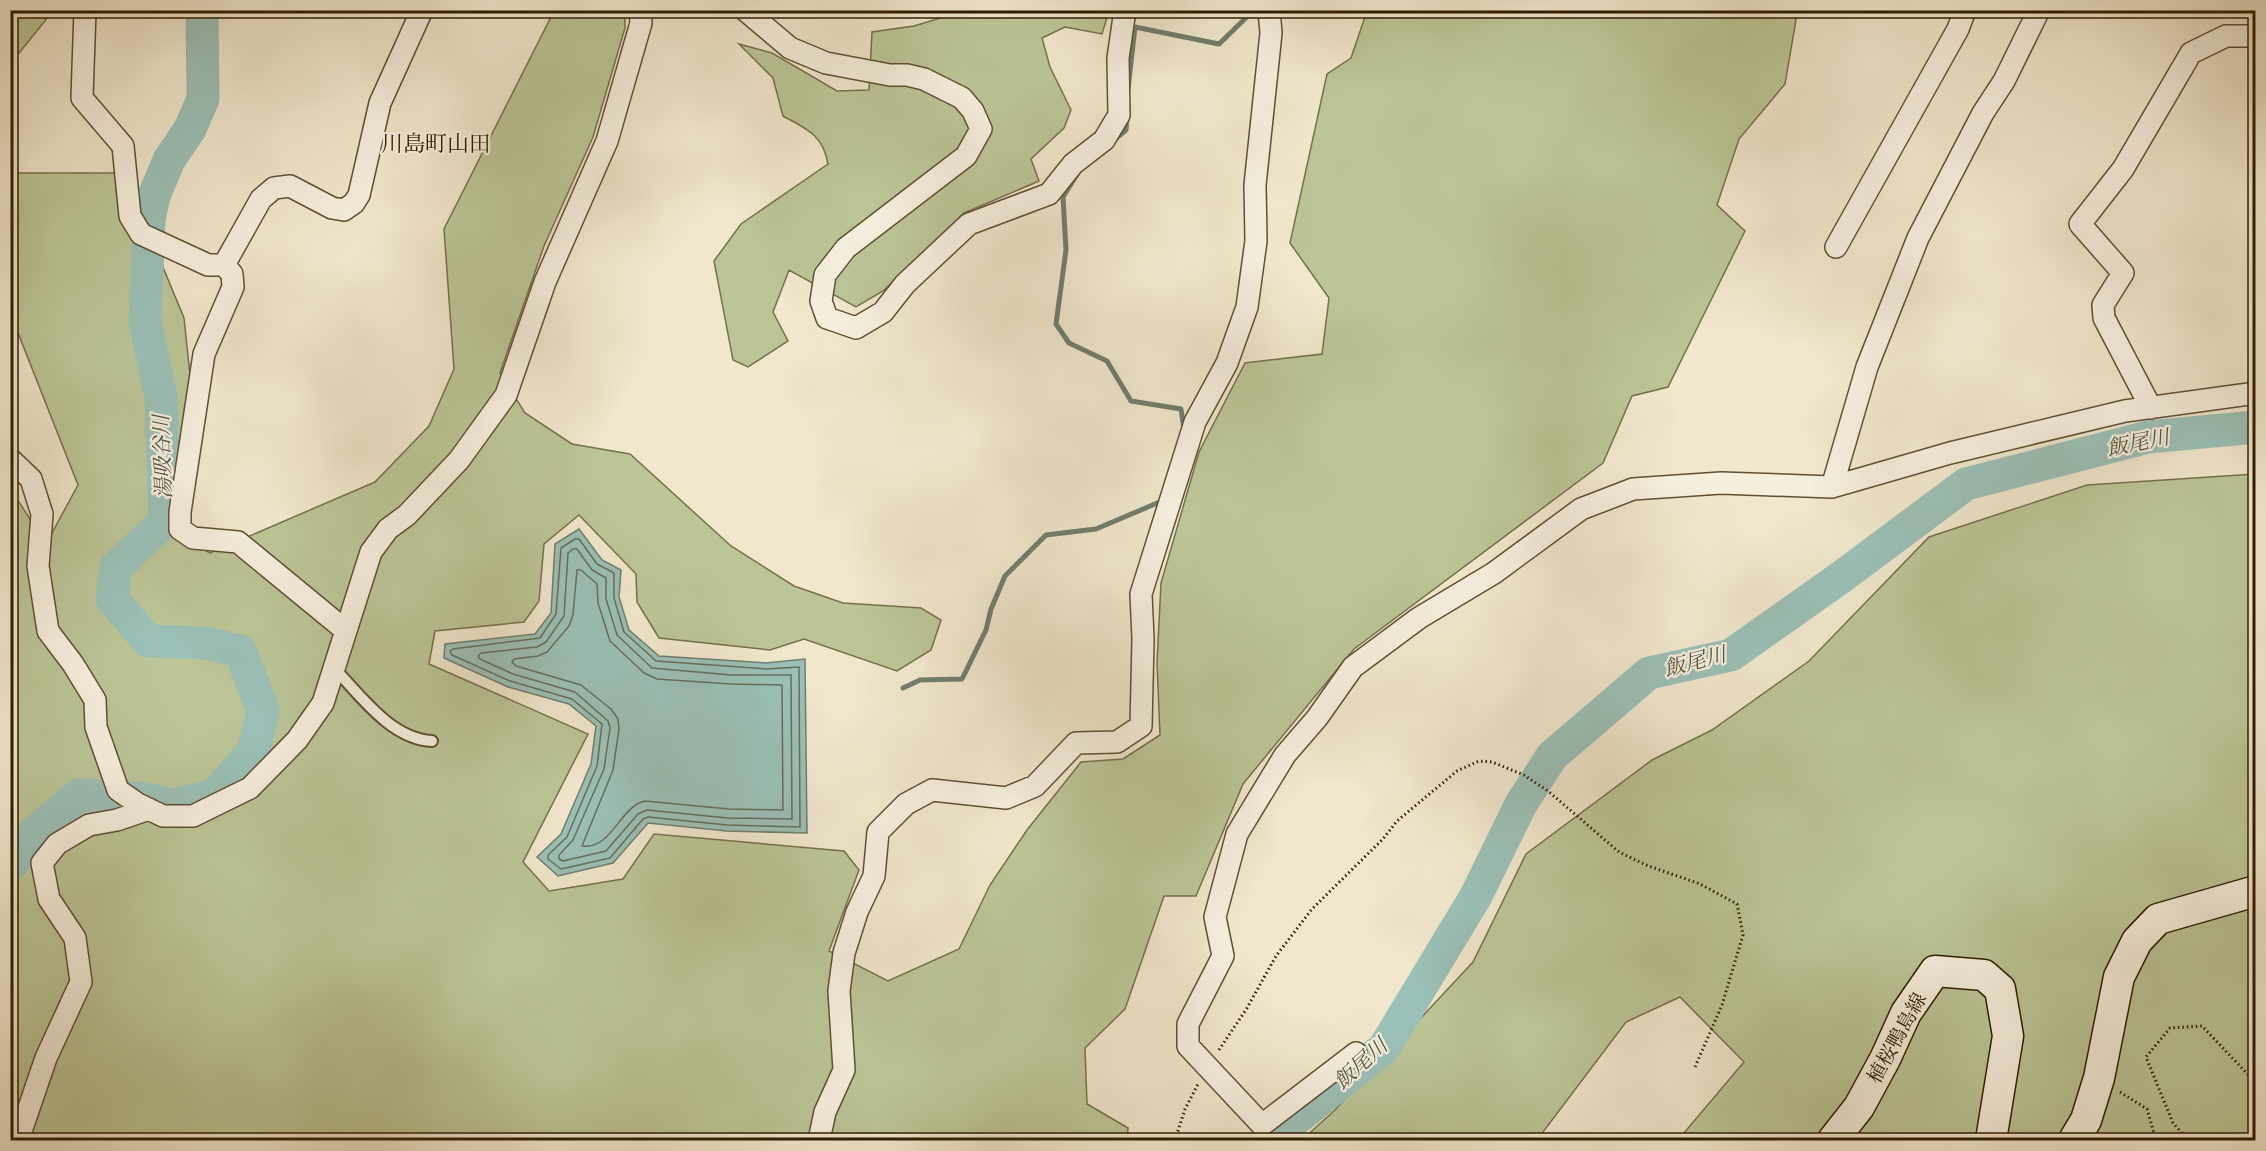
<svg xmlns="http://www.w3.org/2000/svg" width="2266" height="1151" font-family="'IM FELL Double Pica','Noto Serif JP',serif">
	<rect width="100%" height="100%" fill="#f1e7cd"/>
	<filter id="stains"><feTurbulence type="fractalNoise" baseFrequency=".00333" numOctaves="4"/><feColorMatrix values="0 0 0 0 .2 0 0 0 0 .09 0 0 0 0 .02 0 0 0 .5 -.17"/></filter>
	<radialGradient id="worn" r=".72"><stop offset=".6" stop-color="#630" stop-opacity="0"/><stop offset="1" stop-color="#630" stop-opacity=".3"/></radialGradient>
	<path fill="#bcc597" stroke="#76704c" stroke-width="1.5" d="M11,10L53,11L11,63L10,11Z
		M1790,10L1796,20L1785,84L1739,139L1717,205L1745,231L1668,387L1632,396L1603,463L1354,649L1243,784L1196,896H1164L1125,1009L1085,1048L1087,1104L1128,1128L1127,1140H11L10,488L46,544L78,485L11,315V173H124L184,318L195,421L163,529L210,553L375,482L429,426L454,369L444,229L554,11H625V28L593,137L544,246L500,373L525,413L572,444L630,454L731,546L794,586L843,603L921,608L941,620L931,650L897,671L804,639L770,650L659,638L637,602L636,574L579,515L544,544L539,601L524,622L435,631L429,664L588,734L523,862L549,891L623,879L654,834L844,851L859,870L829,951L888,981L959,949L990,885L1027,830L1081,762L1123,759L1160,735L1157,663L1161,583L1199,452L1245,363L1322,354L1329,298L1290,243L1327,74L1351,58L1367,11Z
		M963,11H1109L1102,34L1065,27L1042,38L1050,67L1071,110L1064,128L1031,159L1039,181L964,213L883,291L856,307L789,270L773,312L788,341L748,367L733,360L714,261L741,224L828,164C823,135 807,129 783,116L773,78L739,44L772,53L837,91L869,90L872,32L914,26Z
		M2255,474V1140H1678L1744,1062L1680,997L1626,1022L1537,1140H1302L1335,1110L1473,962L1526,854L1652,760L1712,730L1809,661L1929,537L2087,485Z"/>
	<path fill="#9bc0b7" stroke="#707e6e" stroke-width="1.5" d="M579,529L602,560L621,570L619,597L629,630L659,656L766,663L805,659L807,833L727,831L648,823L613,863L558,876L537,857L561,834L591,764L596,726L569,704L508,687L444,658L445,644L535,634L551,613L555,544Z"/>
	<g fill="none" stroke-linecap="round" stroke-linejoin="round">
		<path stroke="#656e5c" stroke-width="1.5" d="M575,539H579L597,564L614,573V598L624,632L656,661L766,669L799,667L800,827L727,825L648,817L643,819L610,858L561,869L548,859V855L567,837L597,766L602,724L572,699L510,681L452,655L450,651L453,649L540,638L556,614L561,548Z
			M573,549H577L592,570L606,578V599L617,635L652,668L731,675H791L792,819L728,818L647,810L638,814L606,851L563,861L559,859V855L573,840L604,769L610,728L608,721L575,692L513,674L480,659L478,656L481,653L537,647L546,642L564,616L568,553Z
			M577,570H581L597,584L598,603L610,641L644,673L657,679L731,684L782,685L783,810L729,809L645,801C619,807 612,850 582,846L613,770L619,729L618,719L611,709L581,685L516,666L512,662L514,659L538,656L547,652L569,626L573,615Z"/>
		<path stroke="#707e6e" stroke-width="5" d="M1128,89L1135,27L1219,44L1254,10
			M1114,140L1126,130L1127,117
			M1078,173L1063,197L1066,250L1056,324L1069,343L1107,361L1131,401L1181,409L1184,429
			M903,688L920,680L962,679L986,630L991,609L1005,576L1046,535L1096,529L1162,501L1163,498"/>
		<path stroke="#9bc0b7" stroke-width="33" d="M10,866L36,831L79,795L141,798L172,805L215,795L254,750L263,710L240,651L206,643L148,641L112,599L116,567L165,521L161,397L145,322L149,220L154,196L169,160L190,129L203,99L202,10
			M1270,1140L1384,1048L1476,896L1521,804L1552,756L1649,673L1731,655L1840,578L1966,484L2148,437L2256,427"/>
		<defs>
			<path id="service" d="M334,668C361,696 391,739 432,741"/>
			<path id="minor" d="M85,10L82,98L123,146L130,216L141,234L208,265H224L232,274L233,287L204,354L180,512V529L193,538L238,542L345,630
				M745,10L790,48L826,63L890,75H907L924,79L962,98L973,111L981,129L966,156L846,248L825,275L821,301L827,318L856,328L883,312L905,284L969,224L1049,194L1073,164L1104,140L1119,115L1118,58L1125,10
				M1836,247L1958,29L1965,10
				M224,265L261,199L274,188L290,186L332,208L344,210L354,203L359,195L380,103L422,10
				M2151,408L2104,318L2103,305L2123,273L2080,224L2123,169L2191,53L2226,36H2256
				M10,459L31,479L42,514L38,566L48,631L73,664L95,700L96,727L118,790L138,804L163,816H193L250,788L297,740L323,703L371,552L388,529L407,515L459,460L506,395L545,282L607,141L641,23L640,10
				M1832,487L1867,367L1918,238L1983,113L2004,81L2037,14V10
				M1356,1053L1262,1125L1188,1046V1024L1223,956L1215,917L1237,834L1285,755L1317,718L1353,667L1419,618L1494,573L1581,509L1633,489L1721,483L1832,487L1950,453L2125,411L2256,393
				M18,1140L46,1058L81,982L75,938L49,899L42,863L57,844L89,825L117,820L149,809
				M819,1140L825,1112L844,1070L839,991L844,953L857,912L874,876L878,832L906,804L932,790L1006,798L1035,786L1076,743L1117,742L1141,726L1143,639L1141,594L1195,422L1227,363L1247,307L1256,241L1255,185L1271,33L1269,10"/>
			<path id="secondary" d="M1833,1140L1859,1107L1885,1059L1906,1013L1935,971L1984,975L2000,989L2008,1036L1991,1140
				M2074,1140L2086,1120L2099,1078L2119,977L2137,941L2158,919L2256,891"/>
		</defs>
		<use href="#service" stroke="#604f33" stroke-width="14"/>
		<use href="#minor" stroke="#604f33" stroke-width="24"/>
		<use href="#secondary" stroke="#2f1c00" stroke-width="33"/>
		<path stroke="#2f1c00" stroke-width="3" stroke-dasharray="1.5 3" stroke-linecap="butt" d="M1219,1050L1247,1008L1276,956L1312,909L1383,839L1397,821L1457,771L1479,761L1492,762L1524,775L1548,791L1619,852L1646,865L1700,884L1737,904L1743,935L1722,1005L1695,1067
			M2120,1092L2147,1109L2156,1140
			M1175,1140L1185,1109L1198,1084
			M2188,1140L2173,1123L2146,1057L2170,1028L2202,1026L2256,1083"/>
		<use href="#service" stroke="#f6efde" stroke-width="10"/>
		<use href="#minor" stroke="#f6efde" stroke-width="21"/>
		<use href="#secondary" stroke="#f6efde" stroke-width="30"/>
	</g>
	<g text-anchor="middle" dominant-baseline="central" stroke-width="4.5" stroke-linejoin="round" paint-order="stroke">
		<g font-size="20" fill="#2f1c00" stroke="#f6efde">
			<text transform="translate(1897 1038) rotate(-61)">植桜鴨島線</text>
		</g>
		<g font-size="21" font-style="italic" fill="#555540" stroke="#f6efde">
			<text transform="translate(2138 443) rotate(-11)">飯尾川</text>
			<text transform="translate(163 457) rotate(-92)">湯吸谷川</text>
			<text transform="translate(1695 662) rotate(-14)">飯尾川</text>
			<text transform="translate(1361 1064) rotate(-42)">飯尾川</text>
		</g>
		<g font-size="22" fill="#2f1c00" stroke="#f6efde">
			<text x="436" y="144">川島町山田</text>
		</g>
	</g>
	<rect width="2266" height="1151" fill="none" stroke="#f1e7cd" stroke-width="36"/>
	<rect x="12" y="12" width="2242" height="1127" fill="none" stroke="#2f1c00" stroke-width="3"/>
	<rect x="18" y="18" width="2230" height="1115" fill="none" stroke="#2f1c00" stroke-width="1.5"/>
	<rect width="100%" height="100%" filter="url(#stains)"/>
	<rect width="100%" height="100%" fill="url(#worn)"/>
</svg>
